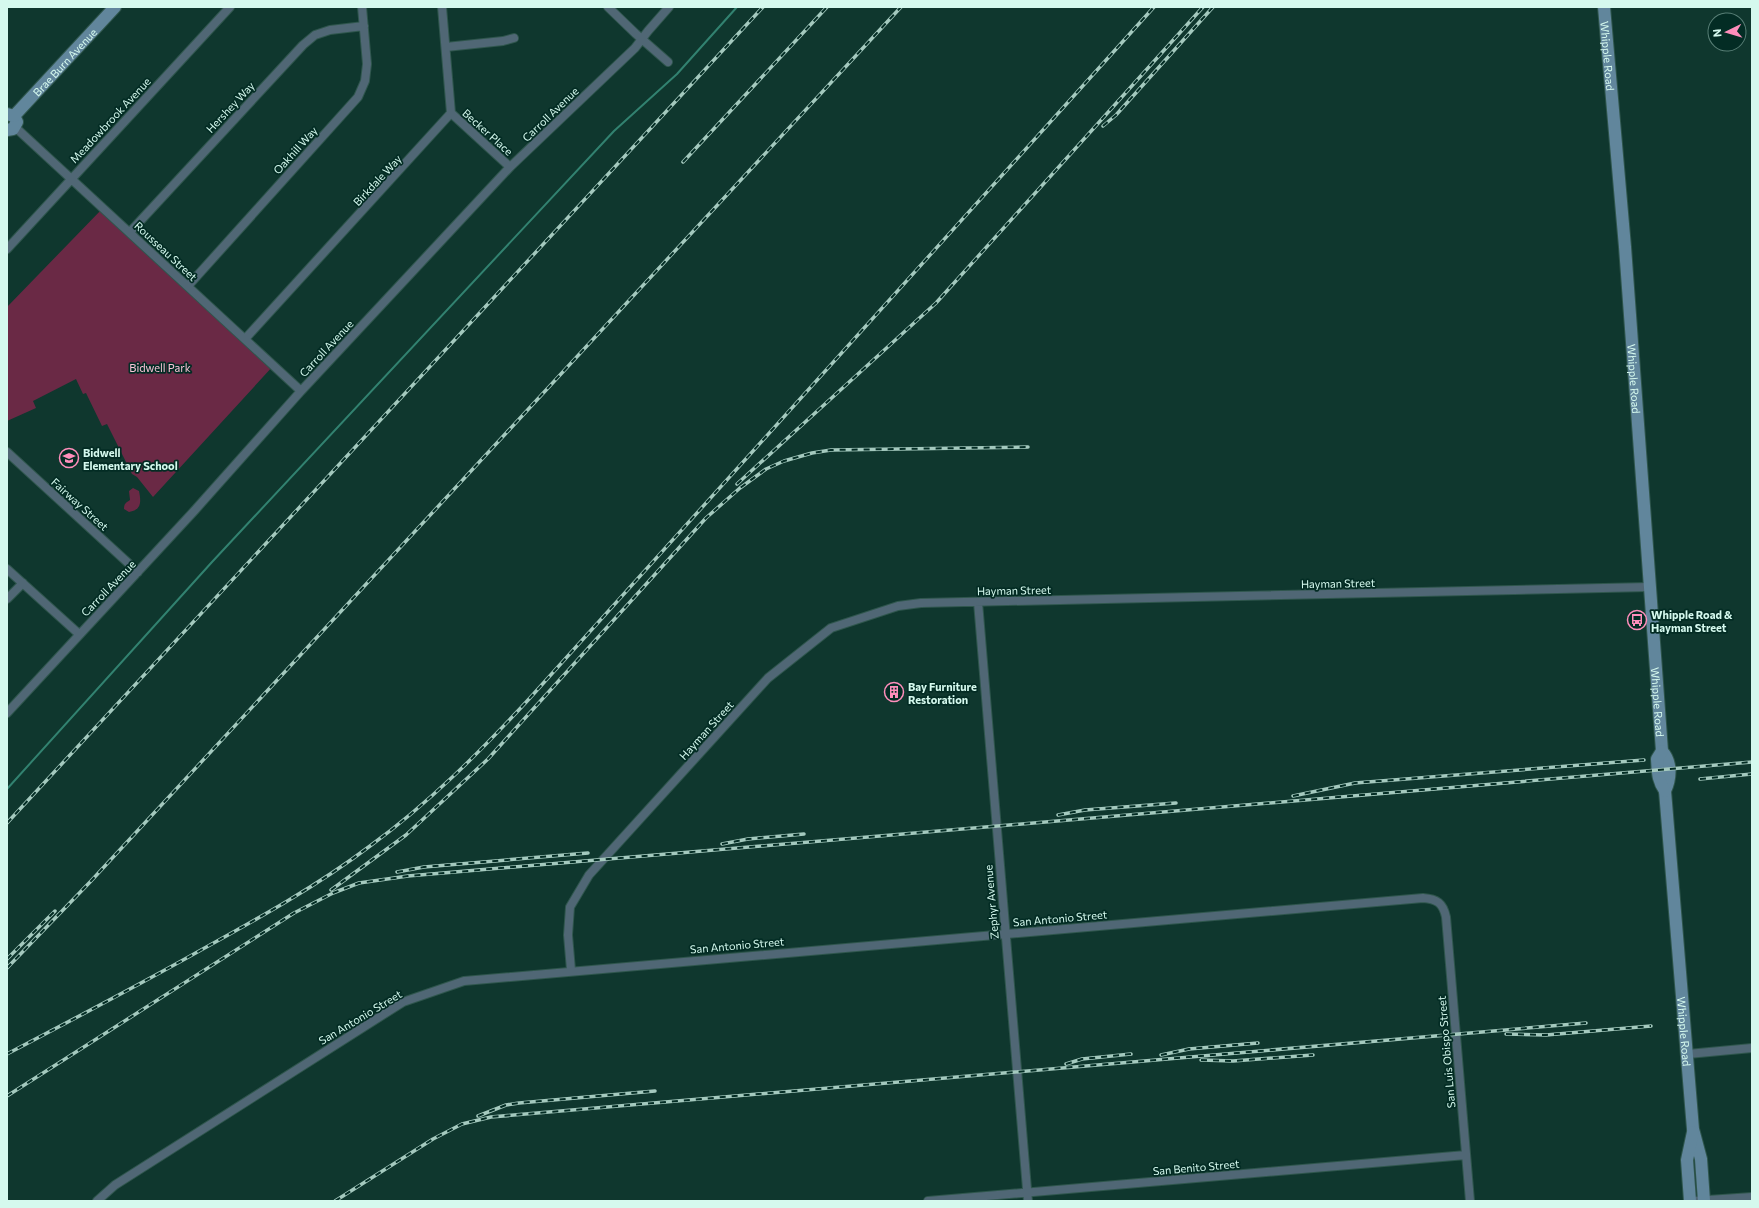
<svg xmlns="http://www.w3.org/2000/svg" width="1759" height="1208" font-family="Commissioner,sans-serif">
	<rect width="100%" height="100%" fill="#0f372e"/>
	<path fill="#6a2945" d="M103,208L274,365L153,497L137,477L132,474L107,424L102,426L86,393L83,394L76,379L33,401L36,408L7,421V307Z
		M133,488L139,491C141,501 142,510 129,512L124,509C124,503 126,503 130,500L129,491Z"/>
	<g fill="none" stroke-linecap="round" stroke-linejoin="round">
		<path stroke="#328270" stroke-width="2" d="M7,789L212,562L614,131L677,74L737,7"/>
		<defs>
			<path id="street" d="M608,7L636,34L668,62
				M446,47L503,41L514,38
				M451,113L510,167
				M15,127L301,391
				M130,232L303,45L315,35L330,30L364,26
				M7,249L230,7
				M188,286L358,97L365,81L367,64L362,7
				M245,339L451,113L442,7
				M7,452L138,572
				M7,569L79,634
				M7,599L23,583
				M978,602L1028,1201
				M7,713L195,510L301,391L510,167L635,48L648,31L669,7
				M571,970L568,935L570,907L589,875L768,678L831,628L898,606L921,603L1649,587
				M1688,1054L1752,1048
				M97,1201L115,1185L403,1002L464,981L1423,898C1437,899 1443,903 1446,917L1470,1201
				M928,1201L1466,1155
				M1693,1201L1752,1197"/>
			<g id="secondary">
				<path id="s1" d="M1604,7L1625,247L1662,751C1672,762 1671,778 1665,791L1693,1129L1701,1159L1704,1201"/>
				<path d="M7,114L14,116L17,122L13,129L7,130"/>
				<path id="s2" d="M14,116L115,7"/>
				<path d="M1662,751L1657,759C1658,772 1657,779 1665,791"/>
				<path d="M1690,1201L1687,1160L1693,1132"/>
			</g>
		</defs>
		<use href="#street" stroke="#2f564d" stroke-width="10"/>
		<use href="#secondary" stroke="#2f564d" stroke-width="14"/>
		<use href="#street" stroke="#506775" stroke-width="8"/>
		<use href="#secondary" stroke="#61869c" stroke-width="12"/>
		<defs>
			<path id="rail" d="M1103,126L1116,115L1213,7
				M683,162L827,7
				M737,484L936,303L1203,7
				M1700,779L1752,774
				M1293,796L1355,783L1644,760
				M1058,815L1085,810L1176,803
				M7,823L763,7
				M722,844L748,839L804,834
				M397,872L424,867L588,853
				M331,890L406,835L488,759L706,518L740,488L766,469L784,461L812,453L831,450L1028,447
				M7,959L55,911
				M7,968L91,881L901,7
				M1506,1034L1546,1035L1651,1026
				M7,1054C72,1020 137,986 201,950C259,918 317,886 370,846C429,803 480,752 529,699L1154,7
				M1161,1055L1189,1049L1258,1043
				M1201,1060L1233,1061L1313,1055
				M1066,1064L1082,1059L1131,1054
				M7,1096L294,913L333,893L359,883L408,876L1752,762
				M478,1116L506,1105L519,1103L655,1091
				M335,1201L433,1139L462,1124L491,1117L1586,1023"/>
		</defs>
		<use href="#rail" stroke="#a4c9be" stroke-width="3.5"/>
		<use href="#rail" stroke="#032c24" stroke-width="2" stroke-dasharray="6" stroke-linecap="butt"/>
	</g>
	<defs>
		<symbol id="school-ring" viewBox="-11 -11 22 22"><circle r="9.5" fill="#032c24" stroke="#fe8ebb" stroke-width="1.5"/><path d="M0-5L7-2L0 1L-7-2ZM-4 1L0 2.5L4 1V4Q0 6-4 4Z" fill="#fe8ebb"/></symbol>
		<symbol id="bus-ring" viewBox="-11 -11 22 22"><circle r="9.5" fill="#032c24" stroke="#fe8ebb" stroke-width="1.5"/><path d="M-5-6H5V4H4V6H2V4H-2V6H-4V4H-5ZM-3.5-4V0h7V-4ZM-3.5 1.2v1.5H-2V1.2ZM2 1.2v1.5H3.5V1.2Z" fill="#fe8ebb"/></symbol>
		<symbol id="building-ring" viewBox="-11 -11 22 22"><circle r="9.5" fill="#032c24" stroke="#fe8ebb" stroke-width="1.5"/><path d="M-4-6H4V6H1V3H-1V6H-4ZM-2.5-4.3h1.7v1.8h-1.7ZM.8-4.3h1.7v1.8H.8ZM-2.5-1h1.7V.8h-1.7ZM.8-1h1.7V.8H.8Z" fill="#fe8ebb"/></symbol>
	</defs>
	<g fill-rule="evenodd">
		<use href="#school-ring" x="58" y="447" width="22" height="22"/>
		<use href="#bus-ring" x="1626" y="609" width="22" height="22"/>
		<use href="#building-ring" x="883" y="681" width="22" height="22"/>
	</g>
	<g text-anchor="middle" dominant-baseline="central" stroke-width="3.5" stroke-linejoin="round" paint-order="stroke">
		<g font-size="11" fill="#d5f9ee" stroke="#032c24">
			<text stroke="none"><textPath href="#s1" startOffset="49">Whipple Road</textPath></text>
			<text stroke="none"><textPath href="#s2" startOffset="74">Brae Burn Avenue</textPath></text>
			<text transform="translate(230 107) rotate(-47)">Hershey Way</text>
			<text transform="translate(550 114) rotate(-44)">Carroll Avenue</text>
			<text transform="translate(110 120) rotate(-47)">Meadowbrook Avenue</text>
			<text transform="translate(488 132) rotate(42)">Becker Place</text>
			<text transform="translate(295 150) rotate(-48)">Oakhill Way</text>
			<text transform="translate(377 180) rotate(-47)">Birkdale Way</text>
			<text transform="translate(166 251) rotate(43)">Rousseau Street</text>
			<text transform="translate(326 348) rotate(-47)">Carroll Avenue</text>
			<text stroke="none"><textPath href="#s1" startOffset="373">Whipple Road</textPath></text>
			<text transform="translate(80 504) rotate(42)">Fairway Street</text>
			<text transform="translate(1338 583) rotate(-1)">Hayman Street</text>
			<text transform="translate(108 588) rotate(-46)">Carroll Avenue</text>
			<text transform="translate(1014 590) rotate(-1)">Hayman Street</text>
			<text stroke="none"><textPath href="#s1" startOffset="697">Whipple Road</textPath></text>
			<text transform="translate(706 730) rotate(-48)">Hayman Street</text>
			<text transform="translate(991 902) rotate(-95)">Zephyr Avenue</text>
			<text transform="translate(1060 918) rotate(-5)">San Antonio Street</text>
			<text transform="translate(737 945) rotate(-5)">San Antonio Street</text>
			<text transform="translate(360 1017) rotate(-31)">San Antonio Street</text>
			<text stroke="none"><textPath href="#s1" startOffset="1030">Whipple Road</textPath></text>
			<text transform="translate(1446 1052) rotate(-95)">San Luis Obispo Street</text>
			<text transform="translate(1196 1167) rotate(-5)">San Benito Street</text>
		</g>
		<g font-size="11" fill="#fbc4d8" stroke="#032c24">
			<text x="160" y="367">Bidwell Park</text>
		</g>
		<g font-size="11" font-weight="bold" fill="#d5f9ee" stroke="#032c24" text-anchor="start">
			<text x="83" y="452">Bidwell<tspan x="83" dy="13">Elementary School</tspan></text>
			<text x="1651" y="614">Whipple Road &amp;<tspan x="1651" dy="13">Hayman Street</tspan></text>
			<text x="908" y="686">Bay Furniture<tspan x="908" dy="13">Restoration</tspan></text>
		</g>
	</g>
	<rect width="1759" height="1208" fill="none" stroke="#d5f9ee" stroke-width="16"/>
	<g transform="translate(1727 32) rotate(265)"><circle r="19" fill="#032c24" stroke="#577e75"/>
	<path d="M0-3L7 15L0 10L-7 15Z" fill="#fe8ebb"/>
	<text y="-6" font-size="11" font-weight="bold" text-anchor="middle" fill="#d5f9ee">N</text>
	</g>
</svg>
